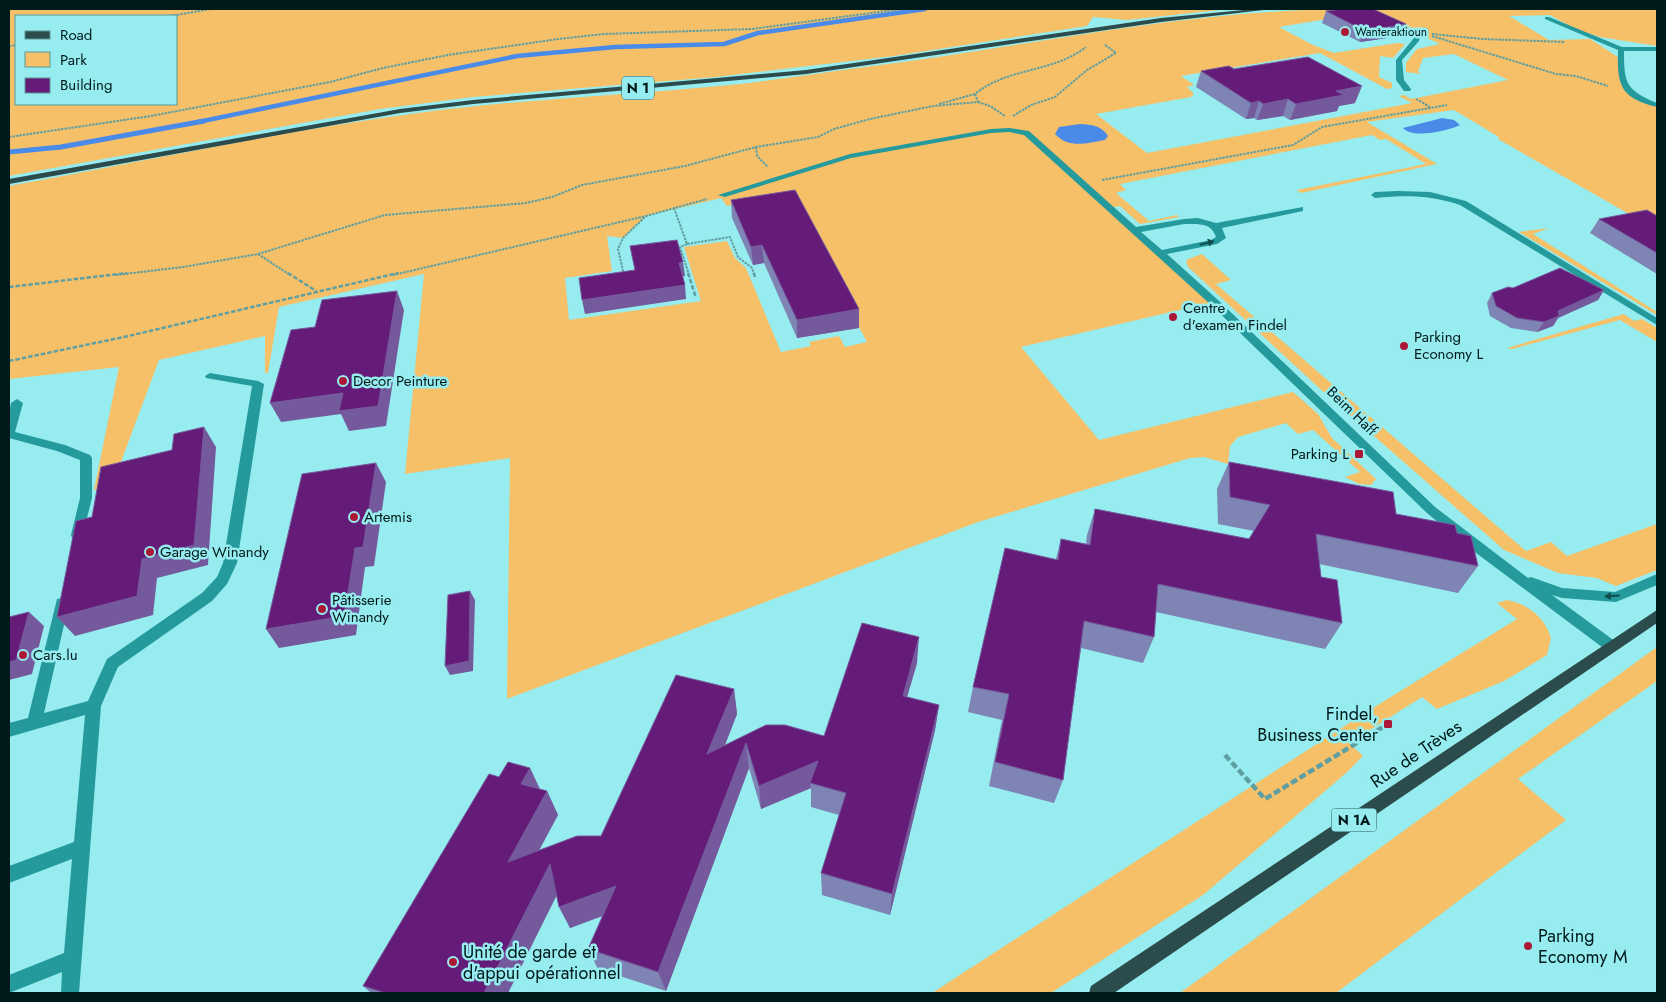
<svg xmlns="http://www.w3.org/2000/svg" width="1666" height="1002" font-family="Jost,sans-serif">
	<rect width="100%" height="100%" fill="#96ecef"/>
	<path fill="#f6c068" fill-rule="evenodd" d="M9,9H1229L1127,20L1093,17L1087,26L894,56L716,77L473,97L380,109L9,176ZM16,16H176V104H16Z
		M1351,9L1363,13L1279,27L1313,45L1334,53L1397,43L1405,44L1393,58L1380,56L1379,77L1392,83V88L1387,89L1320,53L1181,76L1194,85L1187,87L1194,94L1191,97L1096,114L1147,153L1412,103L1399,96L1404,95L1411,99L1508,80L1454,54L1423,58L1418,72L1421,74L1406,72V63L1417,49L1440,44L1370,11L1375,9H1657V46L1600,37L1575,29L1550,15L1509,16L1549,40L1590,39L1621,59V82L1638,97L1657,105V230L1498,139L1499,137L1454,110L1367,122L1437,164L1301,193L1297,190L1426,164L1386,139L1380,140L1372,135L1120,184L1126,190L1116,193L1149,221L1177,215L1179,217L1140,224L1120,206L1111,208L1214,302L1021,347L1099,440L1293,392L1318,414L1332,438L1376,479L1371,485L1359,484L1345,477L1360,472L1313,430L1298,434L1286,423L1238,437L1230,446L1228,464L1204,457L1190,458L978,522L507,699L510,458L405,474L424,274L279,307L268,373H265V336L159,360L112,486L94,490L119,367L9,379V186C147,161 285,130 425,112C526,99 628,95 730,85C775,80 820,73 865,67C1026,47 1188,9 1351,9ZM721,198L727,206L745,203L795,208L867,342L845,347L839,336L809,342L811,346L781,352L746,268L735,258L727,241L684,247L701,301L569,320L565,278L612,271L607,236L623,238L646,216Z
		M1549,228L1533,234L1657,312V315L1519,232Z
		M1202,254L1231,280L1216,284L1526,551L1551,542L1567,556L1657,524V570L1616,586L1597,578L1558,573L1504,550L1317,386L1188,267L1186,262L1188,259Z
		M1624,314L1634,321L1642,319L1657,328V342L1620,320L1512,349L1507,348Z
		M1507,600C1528,604 1545,617 1551,638L1547,655L1504,681L1437,709L1422,697L1349,743L1363,756L1345,774L1203,895L1051,993H932L1360,716L1517,619L1497,603Z
		M1657,647V681L1518,779L1566,820L1336,993H1180Z"/>
	<path fill="#4a8ae9" d="M1442,118L1454,120L1460,125C1448,131 1412,139 1403,128Z
		M1080,124C1092,125 1101,125 1108,136L1105,140C1087,143 1069,149 1055,134L1059,127Z"/>
	<g fill="none" stroke-linecap="round" stroke-linejoin="round">
		<path stroke="#4a8ae9" stroke-width="4.5" d="M198,122L517,56L615,47L724,44L758,33L925,9"/>
		<path stroke="#4a8ae9" stroke-width="5" d="M9,152L61,147L204,121"/>
		<path stroke="#5f9fa1" stroke-width="2" stroke-dasharray="2.5 1" stroke-linecap="butt" d="M170,16L211,9
			M1432,34L1483,39L1565,42
			M1432,36L1556,74L1576,76L1608,86
			M9,46L16,45
			M1416,99L1430,107
			M978,102L990,106L1005,116
			M939,104L975,94
			M1013,116L1031,105L1055,97L1087,70L1116,53L1104,44
			M9,137L151,116L330,82L383,68L448,55L558,39L604,34L752,29L901,9
			M756,147L757,156L768,167
			M1102,180L1293,145L1322,127L1447,105
			M674,208L687,244L730,237L738,257L752,268L754,275
			M687,244L680,247L689,275
			M258,254L290,275
			M116,275L183,267L258,254L385,215L526,203L552,197L582,185L685,166L756,147L818,137L834,129L870,119L933,106L978,102L975,94C1008,67 1053,73 1086,47
			M393,275L646,216
			M624,275L618,249L623,238L646,216L707,199"/>
		<path stroke="#5f9fa1" stroke-width="2.5" stroke-dasharray="4.5 2" stroke-linecap="butt" d="M288,273L316,291
			M688,273L696,298
			M754,273L755,277
			M9,287L127,273
			M9,361L124,337L398,273"/>
		<path stroke="#5f9fa1" stroke-width="4.5" stroke-dasharray="7 3" stroke-linecap="butt" d="M1225,755L1265,799L1388,724"/>
		<path fill="#259a9d" fill-rule="evenodd" d="M1357,9H1364L1420,37L1419,41L1402,60L1404,80L1411,89L1410,91H1404L1396,80V60L1414,38Z
			M1545,17H1549L1622,47H1657V51H1624C1624,84 1626,90 1657,103V107C1620,98 1617,85 1618,50L1545,19Z
			M1009,128L1029,131L1136,227L1184,219L1198,218L1216,223L1303,207V211L1222,228L1226,238L1217,244L1167,254L1218,300L1435,507L1528,578L1531,577L1562,588L1615,592L1657,574V585L1616,602L1562,598L1552,595L1616,642L1618,646L1616,650L1611,652L1606,650L1464,544L1427,513L1210,304L1024,135L1009,132L991,133L851,158L725,197L718,195L850,154L991,129ZM1184,224C1198,224 1211,222 1216,237L1211,240L1162,250L1141,232Z
			M1398,191L1430,192L1466,201L1657,318V325L1460,205C1431,195 1405,195 1375,198L1371,195L1375,192Z
			M210,373L258,381L264,384L237,563L227,584L212,601L118,667L101,706L79,993H61L62,972L9,993V975L64,953L72,859L9,883V866L74,842L85,715L9,737V723L28,718L57,599L62,598L67,599L69,603L44,713L88,701L107,659L202,593L217,577L223,563L252,386L206,378L205,376Z
			M17,399L23,403L15,432L65,445L90,455L92,458V498L82,538H72L71,535L80,498V460L57,451L9,438V413L11,403Z"/>
		<path fill="#2c4b4c" fill-rule="evenodd" d="M1254,9H1273L1161,22L806,74L473,104L400,113L9,184V179L400,109L473,100L806,70L1161,18Z
			M1657,610V623L1114,993H1089L1091,986Z"/>
	</g>
	<path fill="#7e84b4" d="M1326,11L1401,36L1360,42L1322,23Z
		M1234,69L1355,103L1339,106L1337,111L1290,120L1283,116L1257,120L1254,118L1246,119L1196,87L1201,71Z
		M731,200L859,309V328L797,338L764,263L753,265L732,218Z
		M1657,216V274L1590,233L1599,219Z
		M1513,288L1604,290L1598,300L1558,318L1553,326L1537,332L1511,328L1490,316L1487,303L1492,293Z
		M1229,462L1396,514L1457,533L1478,566L1458,593L1319,564L1321,577L1342,623L1325,649L1156,612L1154,637L1143,663L1081,648L1063,780L1054,803L989,786L1002,720L968,712L973,687L1056,559L1061,539L1086,544L1087,535L1095,509L1249,539L1254,531L1218,524L1217,489Z
		M917,663L907,697L939,705L935,730L890,915L822,895L821,873L839,815L811,807V788L761,809L749,768L666,991L598,969L588,949L602,916L570,928L557,895L508,993H371L363,986L499,777L530,768L540,789L547,791L558,815L539,850L601,836L734,689L737,714L725,745L824,736Z"/>
	<path fill="#745a9c" d="M1406,24L1401,36L1360,42L1365,31Z
		M1362,86L1355,103L1339,106L1337,111L1290,120L1296,104L1336,91Z
		M1288,99L1283,116L1257,120L1263,104Z
		M1259,101L1254,118L1246,119L1251,103Z
		M762,245L764,263L753,265L751,247Z
		M683,262L685,276L681,277L679,263Z
		M685,285L686,299L585,314L582,300Z
		M1604,290L1598,300L1558,318L1553,326L1537,332L1544,322L1558,311Z
		M397,291L404,310L386,426L349,431L341,414L281,422L270,403L343,393Z
		M859,309V328L797,338V320Z
		M204,427L216,447L208,565L157,578L153,615L75,636L57,617L142,559Z
		M376,463L386,482L374,566L365,567L356,635L279,648L266,629L355,548Z
		M470,591L475,600L473,671L450,675L445,666Z
		M29,612L44,626L32,674L9,680V662Z
		M919,637L917,663L900,721L903,696Z
		M734,689L737,714L712,778L707,754Z
		M939,705L935,730L890,915L892,894Z
		M746,743L749,768L666,991L658,972Z
		M818,761L810,783L811,788L761,809L759,786Z
		M530,768L541,792L521,784Z
		M547,791L558,815L521,884L508,862Z
		M550,864L561,886L508,993H484Z
		M616,886L624,908L570,928L559,907Z"/>
	<path fill="#651b78" stroke="#745a9c" d="M1343,9H1373L1406,24L1365,31L1326,11Z
		M1308,57L1362,86L1336,91L1343,95L1296,104L1288,99L1263,104L1259,101L1251,103L1201,71L1229,66L1234,69Z
		M795,190L859,309L797,320L762,245L751,247L731,200Z
		M1647,210L1657,216V253L1599,219Z
		M677,240L683,262L679,263L685,285L582,300L579,278L635,270L630,246Z
		M1560,268L1604,290L1558,311L1559,316L1544,322L1517,318L1496,306L1492,293L1508,287L1513,288Z
		M397,291L378,406L339,411L343,393L270,403L291,330L315,327L322,300Z
		M204,427L194,545L142,559L137,596L57,617L76,521L92,517L101,467L172,450L174,434Z
		M1229,462L1393,492L1396,514L1455,525L1457,533L1471,536L1478,566L1316,534L1321,577L1337,580L1342,623L1158,584L1154,637L1084,621L1063,780L995,762L1009,694L973,687L1005,548L1058,560L1061,539L1090,545L1095,509L1249,539L1270,505L1230,497Z
		M376,463L363,547L355,548L344,616L266,629L302,474Z
		M470,591L469,661L445,666L448,595Z
		M29,612L16,660L9,662V617Z
		M862,623L919,637L903,696L939,705L892,894L821,873L846,793L810,783L818,761L759,786L746,743L658,972L588,949L616,886L559,907L550,864L484,993H385L363,986L489,774L499,777L508,762L530,768L521,784L547,791L508,862L577,836H601L676,675L734,689L707,754L766,725H785L824,736Z"/>
	<defs><path id="oneway-solid" d="M-6-.8H1V-3.2L6.5 0L1 3.2V.8H-6Z" transform="scale(1.25)"/></defs>
	<g fill="#0f4d4f">
		<use href="#oneway-solid" transform="translate(1207 243) rotate(-14)"/>
		<use href="#oneway-solid" transform="translate(1612 596) rotate(176)"/>
	</g>
	<g fill="#ac1735" stroke="#96ecef" stroke-width="2">
		<circle cx="1345" cy="32" r="5"/>
		<circle cx="1173" cy="317" r="5"/>
		<circle cx="1404" cy="346" r="5"/>
		<circle cx="343" cy="381" r="5"/>
		<rect x="1354" y="449" width="10" height="10" rx="2.5"/>
		<circle cx="354" cy="517" r="5"/>
		<circle cx="150" cy="552" r="5"/>
		<circle cx="322" cy="609" r="5"/>
		<circle cx="23" cy="655" r="5"/>
		<rect x="1383" y="719" width="10" height="10" rx="2.5"/>
		<circle cx="1528" cy="946" r="5"/>
		<circle cx="453" cy="962" r="5"/>
	</g>
	<g text-anchor="middle" dominant-baseline="central" stroke-width="5" stroke-linejoin="round" paint-order="stroke">
		<g font-size="12" fill="#001a1b" stroke="#96ecef" text-anchor="start">
			<text x="1355" y="32">Wanteraktioun</text>
		</g>
		<g fill="#96ecef" stroke="#2d595b" stroke-width="1">
			<rect x="622" y="76.5" width="32" height="23" rx="4"/>
			<rect x="1331.5" y="808.5" width="45" height="23" rx="4"/>
		</g>
		<g font-size="14" font-weight="bold" fill="#001a1b">
			<text x="638" y="88">N 1</text>
			<text x="1354" y="820">N 1A</text>
		</g>
		<g font-size="15" fill="#001a1b" stroke="#96ecef" text-anchor="start">
			<text x="1183" y="308">Centre<tspan x="1183" dy="17">d'examen Findel</tspan></text>
			<text x="1414" y="337">Parking<tspan x="1414" dy="17">Economy L</tspan></text>
			<text x="353" y="381">Decor Peinture</text>
			<text x="1349" y="454" text-anchor="end">Parking L</text>
			<text x="364" y="517">Artemis</text>
			<text x="160" y="552">Garage Winandy</text>
			<text x="332" y="600">Pâtisserie<tspan x="332" dy="17">Winandy</tspan></text>
			<text x="33" y="655">Cars.lu</text>
		</g>
		<g font-size="15" fill="#001a1b" stroke="#96ecef">
			<text transform="translate(1352 411) rotate(44)">Beim Haff</text>
		</g>
		<g font-size="18" fill="#001a1b" stroke="#96ecef" text-anchor="start">
			<text x="1378" y="714" text-anchor="end">Findel,<tspan x="1378" dy="21">Business Center</tspan></text>
			<text x="1538" y="936">Parking<tspan x="1538" dy="21">Economy M</tspan></text>
			<text x="463" y="952">Unité de garde et<tspan x="463" dy="21">d'appui opérationnel</tspan></text>
		</g>
		<g font-size="18" fill="#001a1b" stroke="#96ecef">
			<text transform="translate(1416 754) rotate(-34)">Rue de Trèves</text>
		</g>
	</g>
	<rect width="1666" height="1002" fill="none" stroke="#001a1b" stroke-width="20"/>
	<rect x="15" y="15" width="162" height="90" fill="#96ecef" stroke="#5a989a"/>
	<rect x="25" y="31" width="25" height="8" fill="#2c4b4c" stroke="#5a989a"/>
	<text x="60" y="40" font-size="15" fill="#001a1b">Road</text>
	<rect x="25" y="52" width="25" height="15" fill="#f6c068" stroke="#5a989a"/>
	<text x="60" y="65" font-size="15" fill="#001a1b">Park</text>
	<rect x="25" y="78" width="25" height="15" fill="#651b78" stroke="#5a989a"/>
	<text x="60" y="90" font-size="15" fill="#001a1b">Building</text>
</svg>
